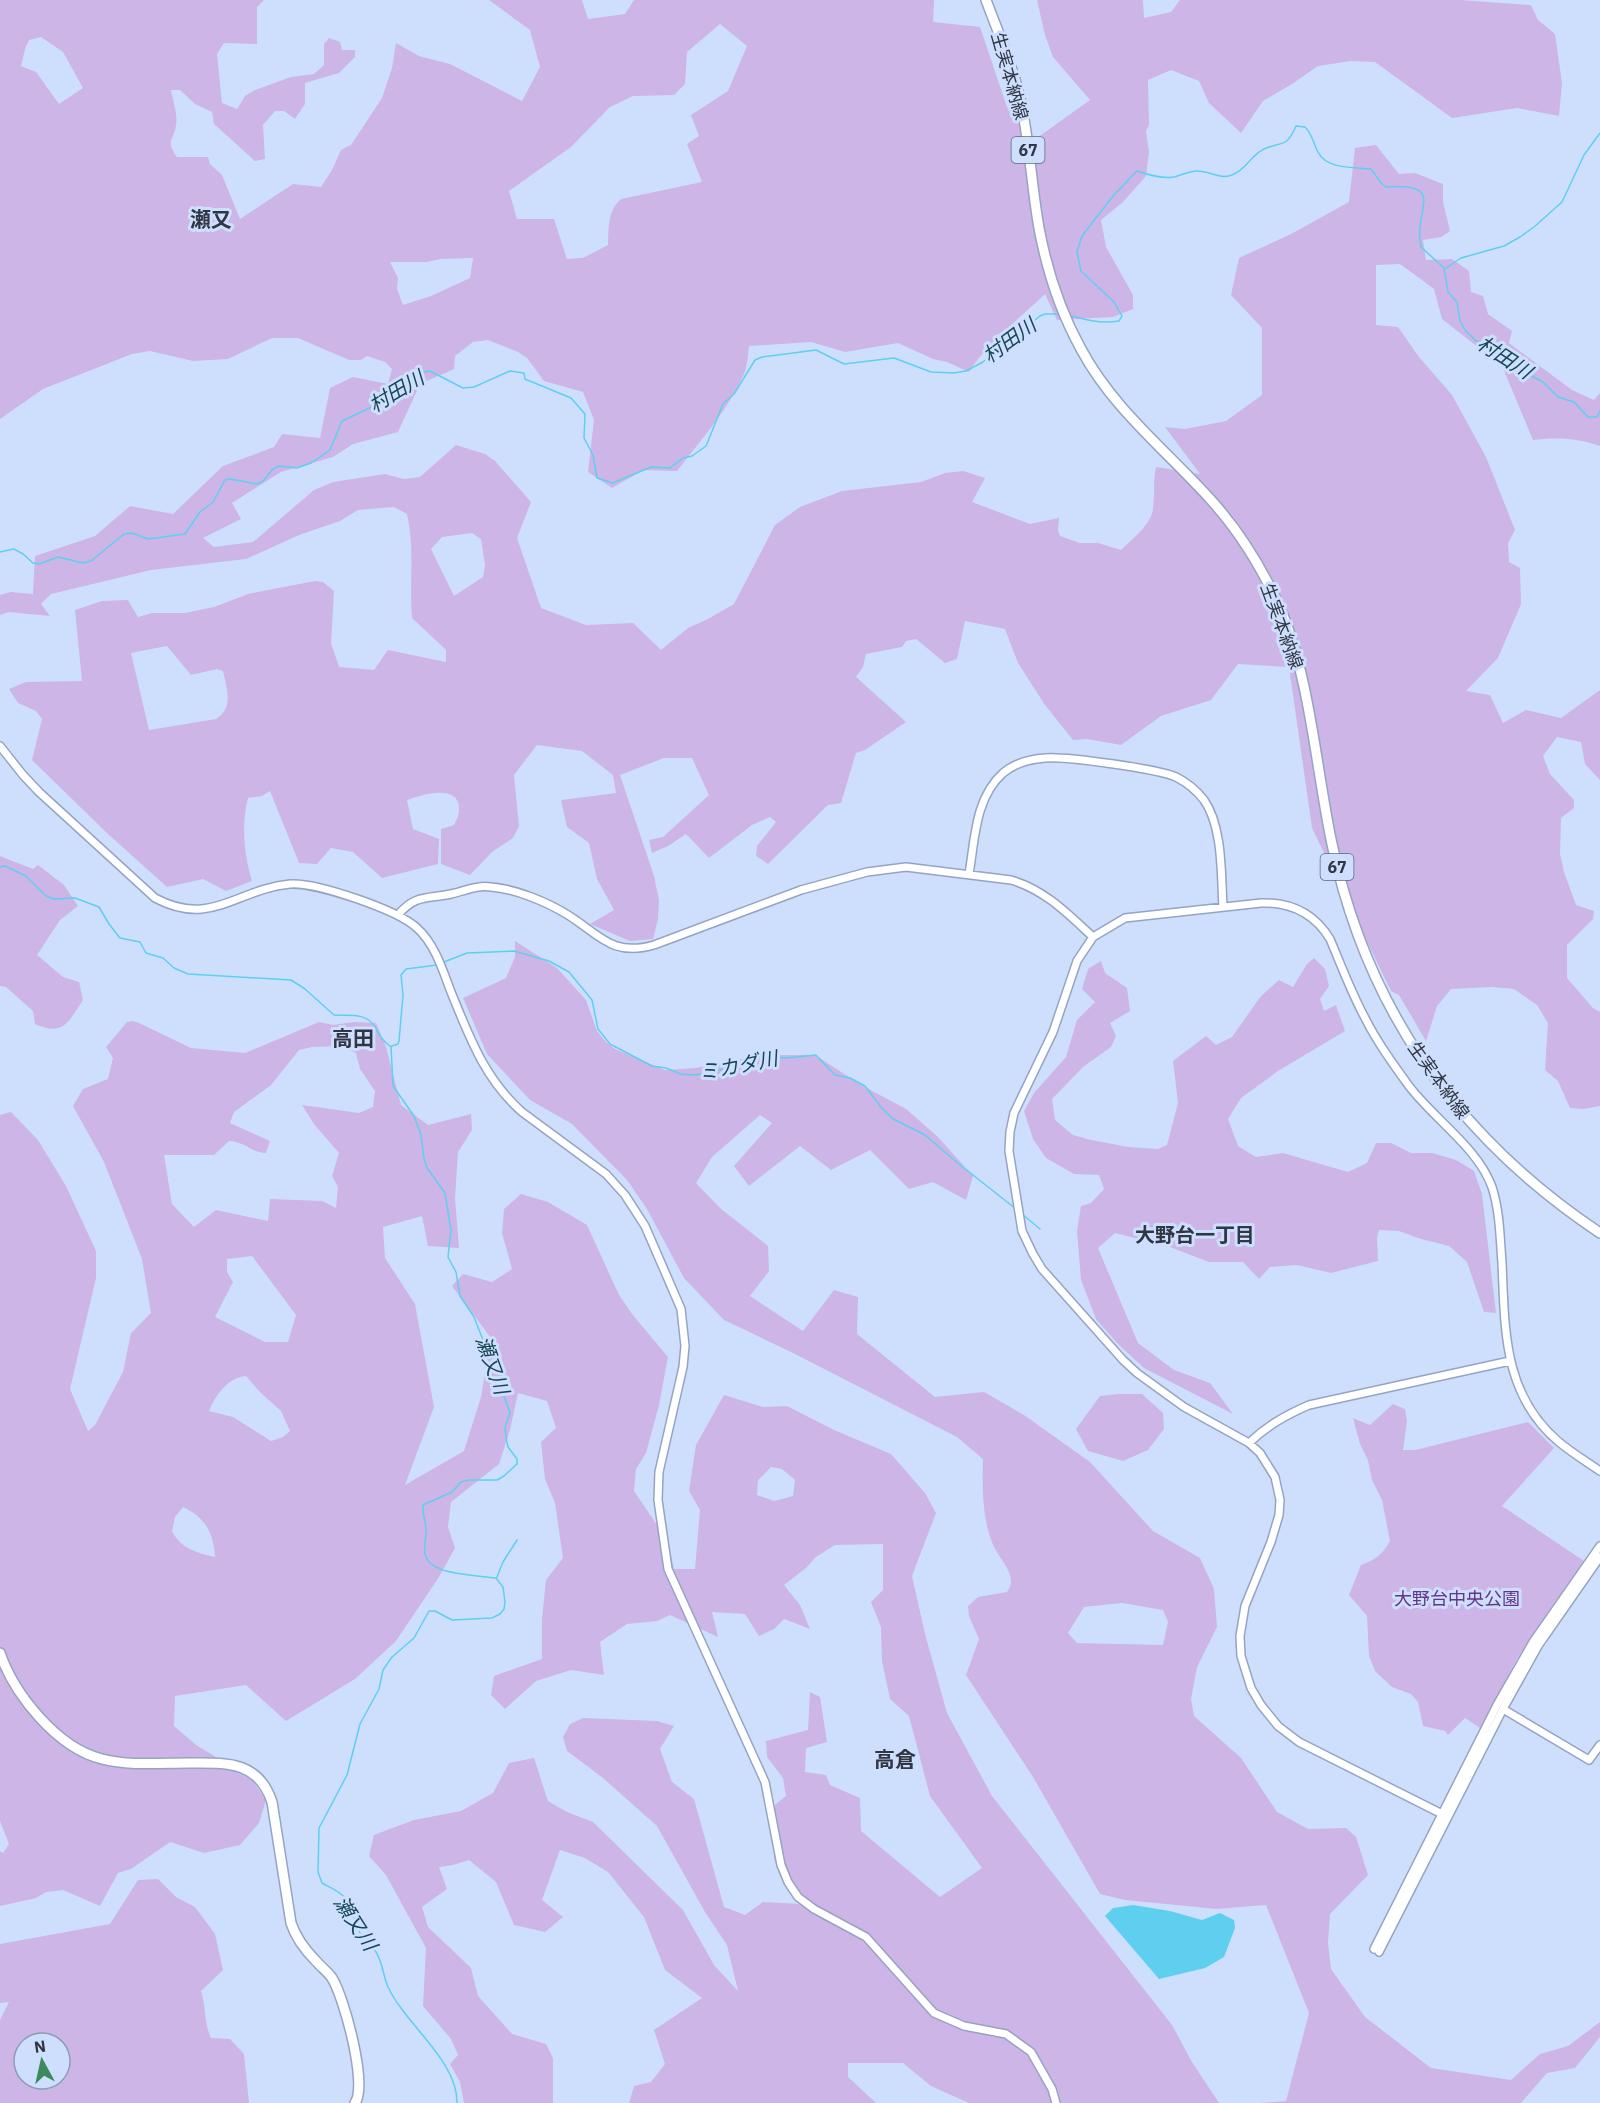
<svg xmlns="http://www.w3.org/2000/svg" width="1600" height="2103" font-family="'IBM Plex Sans','Noto Sans JP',sans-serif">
	<rect width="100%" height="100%" fill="#cedffe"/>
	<path fill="#cdb5e7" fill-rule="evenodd" d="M0,0H264L257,7V44L224,43L217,54L222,103L237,109L245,96L255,90L291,77L314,74L324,65V44L329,38L340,42L342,50H355V57L339,73L305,83V104L295,119L284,111H275L263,125L265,159L255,161L214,124L212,112L195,104L180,90H171C173,101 178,115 176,125C174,141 165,140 177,157H208L210,164L222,175L240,219L293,184L321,187L332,170L341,150L351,145L382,98L392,68L396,43L419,56L450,64L522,101L540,67L530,30L489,0H582L588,19L625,14L634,0H934L933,22L980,27L1007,107L1034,140L1090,100L1053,57L1045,35L1037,0H1143L1144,18L1171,12L1180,0H1460L1531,5L1538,20L1555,34L1562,83L1559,116L1517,108L1452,118L1375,62L1351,61L1318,66L1292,84L1263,101L1241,133L1209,103L1199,81L1171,70L1148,80L1149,125L1146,131L1149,152L1146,176L1123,202L1101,220L1106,247L1133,295V309L1113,317L1057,320L1045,294C1020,318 986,344 969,372L947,362L933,359L898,343L845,352L811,342L749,346C748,355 747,366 744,374C728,410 701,440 677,471L643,470L612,488L588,472L594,420L583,392L544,381L527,358L518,352L488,340L473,342L455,356L454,369L420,384L398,432L353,444L333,457L281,472L232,503L241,519L203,538L214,547L253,542L314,490L333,482L385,474L404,479L420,477L456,445L485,454L495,461L531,502L517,538L541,608L586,625L633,623L661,650L688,628L708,619L734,604L775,525L800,507L842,491L921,482L945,473L963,471L985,478L972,502L1030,524L1059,518L1058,531L1060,536L1080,543H1098L1121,550C1132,539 1151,525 1153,509C1155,495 1153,481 1156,467L1200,474L1165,427L1185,429L1226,421L1262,395V328L1231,295L1239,258L1291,234L1349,202L1355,148L1376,145L1399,174L1415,173L1443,184V202L1450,231L1441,237L1423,240L1426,260L1452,259L1469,271L1471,292L1483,296L1488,314L1512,331L1509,343L1572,390L1594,400L1600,393V446C1578,438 1556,437 1533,440L1502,366L1442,319L1434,289L1400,264L1376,265V325L1398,327L1419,357L1452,395L1486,457L1515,530L1508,543L1509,562L1520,568L1521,604L1498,658L1466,691L1490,695L1503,723L1526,710L1561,718L1600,690V780L1585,764L1581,742L1557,737L1543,756L1550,774L1574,800V808L1561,818L1560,854L1564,872L1576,905L1594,911L1593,919L1567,945V978L1593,1008L1600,1012V1106L1584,1109L1570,1108L1558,1081L1545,1070L1548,1023L1537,1005L1514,989L1492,987L1451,989L1437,1006L1426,1041L1399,995L1391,991L1312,828L1289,667L1238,664L1211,700L1161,716L1121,745L1087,739L1073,740L1045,705L1018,663L1005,629L965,621L957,659L945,663L916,639L906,641L902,647L866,654L863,667L856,677L906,722L865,750L856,753L841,803L828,805L768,864L756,856L757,846L776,822L770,817L752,825L709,858L686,834L668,846L652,853L649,840L663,837L709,795L692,758H664L620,775L654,876L659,900L658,919L653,939L630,941L590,924L614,910L597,879L589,843L567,827L561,800L616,793L613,775L582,751L537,745L514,775L519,826L513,838L492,852L470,875L441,864V829L454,825C456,821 459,815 459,811C461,782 421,795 407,800L413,829L439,839L438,864L382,878L353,852L331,848L317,864L299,863L270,791L262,796L248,798C241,825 244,854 252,881L226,891L203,879L167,887L108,834L32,760L42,719L36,711L18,703L9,689L26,682L82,681L75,610L102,601L128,600L138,617L152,613H185L214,607L248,594L315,581L323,582L334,591L331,643L339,667L374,670L388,650L446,662V650L412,618C409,583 415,548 407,514L394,507L358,510L340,521L299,535L246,559L151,570L51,594L41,604L50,616L9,612L0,615V595L11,592L33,594L35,556L95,536L130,506L173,514L223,466L274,447L282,434L320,438L330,388L353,377L388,384L392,369L385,362L367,356L361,360H349L298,338H272L228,359L193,361L150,351L132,354L43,389L0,419ZM720,24L747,46L728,91L691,115L699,136L687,144L702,182L621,199C607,212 609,227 608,245L583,258L567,259L554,219H517L509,191L571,147L610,107L633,96L674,95L685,84L687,52ZM41,37L63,52L83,88L59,104L36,72L21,66L25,49L29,40ZM440,259L473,258L470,278L431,296L403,305L397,289L398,278L390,262H427ZM472,533L481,539L485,565L483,577L454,596L431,549L442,537ZM167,646L191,675L217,669L223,671C227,690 234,707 216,719L149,730L131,653Z
		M0,856L33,869L38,865L64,885L78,906L60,920L37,955L63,977L79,982L83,1000C69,1021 64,1037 35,1024L33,1011L6,987L0,986Z
		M515,941L557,968L586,1000L597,1031L606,1042L615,1049L665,1070L696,1068L763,1055H815L863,1086L906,1109L937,1136L973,1176L966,1200L933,1182L909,1189L870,1150L831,1170L800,1146L749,1186L734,1166L772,1123L760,1115L712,1157L696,1183L720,1208L768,1246L769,1271L750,1296L803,1331L834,1290L858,1297L857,1334L935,1397L984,1392L1024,1415L1090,1462L1153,1531L1200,1558L1214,1589L1217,1627L1197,1667L1191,1699L1194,1716L1241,1758L1277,1812L1308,1829L1346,1828L1356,1837L1368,1875L1330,1914L1328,1943L1331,1969L1365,2017L1431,2068L1511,2080L1540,2054L1568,2046L1600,2022V2037L1575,2068L1547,2073L1521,2103H1261L1286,2101L1309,2013L1266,1905L1217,1909L1125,1900L1100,1894L1033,1777L966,1675L979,1639L969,1616L968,1606L978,1597L1007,1592C1019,1577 1001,1561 994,1547C982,1520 982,1488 983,1459L957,1437L791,1352L724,1320L684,1278L647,1209L627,1180L572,1124L530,1100L487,1054L463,998L506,978L515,957ZM1122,1603L1163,1610L1168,1622L1163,1645L1077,1643L1068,1633L1084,1607Z
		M1314,958L1325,969L1329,986L1320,999L1324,1011L1336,1005L1345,1031L1278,1071L1241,1098L1228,1119L1238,1146L1256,1157L1283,1153L1348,1172L1367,1163L1376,1143H1391L1411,1153H1432L1456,1160L1474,1171L1482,1194L1496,1313L1484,1312L1467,1262L1449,1246L1421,1239L1399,1231L1379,1230L1377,1238L1378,1261L1331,1273L1297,1265L1270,1267L1259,1279L1243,1262H1209L1170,1247L1115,1233L1098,1248L1138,1343L1174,1370L1210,1383L1233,1414L1144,1368L1117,1343L1096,1319L1081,1280L1077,1231L1081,1206L1091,1203L1104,1189L1099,1175L1074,1174L1046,1158L1033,1139L1024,1111L1034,1093L1066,1057L1077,1020L1095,1002L1082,989L1088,969L1101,961L1105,973L1127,988L1130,1011L1110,1023L1116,1036L1111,1047L1083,1067L1052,1099L1055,1120L1073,1135L1091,1140L1128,1147L1158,1149L1167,1145L1178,1103L1173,1061L1206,1036L1216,1045L1232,1037L1261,996L1279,980L1293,987L1307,964Z
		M132,1021L139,1023L191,1048L245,1053L319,1022L333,1025L354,1022L376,1023L386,1047L401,1105L428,1125L471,1114L472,1130L458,1152L455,1198L459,1248L428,1246L422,1216L383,1227L385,1258L415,1304L434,1407L405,1485L464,1451L481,1397L491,1338L452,1286L463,1274L492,1282L512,1269L502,1233L504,1209L521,1194L548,1202L587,1225L619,1295L632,1314L668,1357L659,1405L646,1453L636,1469L634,1491L668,1541L674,1569H695L700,1510L689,1491L696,1445L724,1395L763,1407L787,1406L834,1430L891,1454L925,1493L936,1513L912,1576L925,1634L947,1713L992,1796L1172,2025L1192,2062L1219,2103H969L931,2086L903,2063H848V2077L876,2103H629L634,2086L651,2082L665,2064L654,2030L702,1998L665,1970L644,1917L608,1872L585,1858L560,1850L542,1900L563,1917L545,1932L514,1925L496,1882L469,1860L453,1865L439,1867L447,1889L422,1907L428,1927L471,1968L478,1996L512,2034L546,2044L553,2058V2103H464L460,2082L450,2064L458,2055L451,2039L423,2006L426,1948L386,1875L369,1856L374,1835L414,1820L461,1811L493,1793L509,1763L534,1758L548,1801L567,1812L593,1822L683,1910L714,1965L738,1991L727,1945L705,1912L657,1826L603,1778L567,1751L563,1737L570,1724L583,1718L657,1721L674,1726L660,1749L672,1782L694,1799L724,1907L745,1915L763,1902L800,1904L774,1859L775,1805L786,1796L783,1778L767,1757L766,1741L808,1730L810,1692L820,1697L827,1742L806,1748L805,1772L826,1775L830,1785L860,1798L861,1831L940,1897L982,1868L930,1796L909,1716L890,1699L882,1661L881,1627L871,1602L883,1590V1544L835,1545L816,1557L806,1568L784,1585L800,1605L810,1629L784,1619L774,1629L759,1636L745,1614L712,1612L718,1637L670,1615L657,1621L627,1624L600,1642L604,1675L571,1670L536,1681L505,1709L491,1695L494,1676L542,1659V1619L546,1580L563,1558L555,1503L545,1479L541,1442L556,1428L547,1401L518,1393L510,1430L499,1464L451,1502L448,1527L455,1548L439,1577L396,1641L355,1679L286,1721L246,1685L175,1696L174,1726L196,1745L251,1778L266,1800L259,1823L240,1845L204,1853L170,1842L131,1869L118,1873L100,1906L63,1890L46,1892L36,1898L0,1906V1851L3,1853L9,1844L0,1821V1115L11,1112L38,1140L66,1186L96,1251V1278L70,1389L88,1431L95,1425L123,1372L131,1333L151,1313L142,1259L104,1162L73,1106L83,1089L108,1079L113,1058L106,1047L127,1022ZM342,1046L356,1053L360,1069L375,1091L373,1107L359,1113L302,1105L314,1124L339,1153L332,1176L338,1187L336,1208L322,1201L270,1199L268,1221L216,1210L194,1227L172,1204L164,1155H214L229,1141C247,1142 249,1152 266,1153L270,1141L230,1123L234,1112L271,1085L299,1050L312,1047ZM252,1256L296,1315L288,1342H265L215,1317L233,1282L227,1272V1259ZM246,1376L260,1392L281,1411L290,1431L283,1437L271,1441L233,1417L209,1411C216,1395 227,1378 246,1376ZM771,1467L782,1469L795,1480L793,1496L774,1501L757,1495L758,1480ZM183,1507C205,1517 214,1534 215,1557C197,1553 180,1548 172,1531L175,1517Z
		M1118,1394H1142L1163,1413L1164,1429L1148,1450L1123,1461L1088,1451L1076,1429L1100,1396Z
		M1393,1404L1405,1409L1407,1421L1403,1450H1415L1528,1422L1554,1448L1502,1506L1584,1561L1517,1659L1480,1728L1465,1718L1448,1735L1445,1731L1423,1726L1418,1702L1411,1694L1392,1687L1375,1671L1369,1656L1367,1616L1349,1595L1361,1565C1375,1560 1383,1554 1390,1541L1382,1500L1372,1480L1368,1460L1360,1444L1353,1418L1370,1425Z
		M158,1879L176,1897L195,1907L215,1934L223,1970L201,1991C206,2007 204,2023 211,2038L230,2039L244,2054L249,2103H0V2020L9,2002L0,2003V1944L110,1924L138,1880ZM24,2043H60V2079H24Z"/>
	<path fill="#5fcfef" d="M1133,1905L1170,1911L1202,1920L1220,1913L1234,1920L1235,1928L1224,1957L1205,1968L1159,1979L1105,1916L1113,1908Z"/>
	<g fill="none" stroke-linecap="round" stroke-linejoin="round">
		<path stroke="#5fcfef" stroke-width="1.5" d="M1446,268L1461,258L1504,246L1520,237L1534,227L1562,202L1584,155L1600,133
			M1069,315C1085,320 1101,324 1119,321L1122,316L1114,302L1081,271L1077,252L1082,236L1113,196L1137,171C1149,175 1162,179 1174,177C1181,175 1188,172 1196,171C1208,170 1221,180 1232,175C1246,170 1251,155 1264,149C1282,141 1286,149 1296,126L1305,127C1313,135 1313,143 1318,152C1327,170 1355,167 1371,169L1381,183L1386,187C1449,182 1412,212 1421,247L1444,268L1448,292L1457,302L1460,321L1465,330L1475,340L1501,355L1526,373L1543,382L1558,397L1574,402L1588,417H1597L1600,411
			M0,552L14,549L23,554L33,563L39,564L58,557L83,563L91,561L124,534L132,533L148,539L185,534L200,512L213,502L225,480L230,479L257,484L263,481L273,469L279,466L297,468L311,463L330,450L342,421L378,404L388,394L403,386L423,372L430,371L463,388L474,387L510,371L524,373L525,379L571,398L585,414L584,438L593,455L597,478L613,483L651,467L670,468L683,458L692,456L706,446L723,404L734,394L755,360L762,357L816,350L844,364L894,358L931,372L954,373L966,371L983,362L1040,316L1045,314H1061
			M0,867L5,866L26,876L46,896L54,899L75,898L99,907L109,924L120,938L140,942L146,953L163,958L174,968L188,974L291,980L305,989L334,1015C349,1016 366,1012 375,1027C380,1035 381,1040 390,1046
			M444,962L467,953L514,951L549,961L569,972L592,1000L598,1029L610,1044L652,1066L666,1068L681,1074L691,1075L703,1074L740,1065L764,1056L786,1058L816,1055L835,1075L850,1078L865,1086L881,1107L893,1119L925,1135L959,1164L1016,1209
			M391,1046L393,1086L414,1116L421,1135L424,1158L427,1168L445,1193L451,1230L448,1257L456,1272L460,1296L474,1317L483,1340L496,1362L501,1377L504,1396L510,1413L505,1427L506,1437L508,1447L517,1459V1464L504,1476L497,1480H469L461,1482L452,1492L423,1505C422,1514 426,1521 426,1529C427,1538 422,1547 426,1557C434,1576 478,1575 496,1578L503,1587L505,1602L504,1609L500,1614L492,1618L452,1620L435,1611H429L414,1638L392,1657L383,1670L379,1689L360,1724L347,1775L319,1828L318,1872L322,1883C329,1887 340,1891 345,1898C352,1908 354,1920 359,1931C363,1940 371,1944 376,1952C383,1963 383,1976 388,1987C405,2024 458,2061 457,2103
			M392,1046L398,1044L399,1041L403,995L401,975L406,969L437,965
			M1022,1214L1040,1229
			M497,1577L503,1562L517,1540"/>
		<defs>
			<path id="minor" d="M0,746L23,775L39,792L155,898C211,928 237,889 290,884C316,882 398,910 417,928C435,944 443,971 451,992C470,1038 484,1078 522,1112L606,1174L625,1195L645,1226L681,1309L685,1346L683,1367L659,1472L658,1500L668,1569L765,1782L781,1865L788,1882L798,1897L814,1909L866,1937L934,2013L964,2026L1006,2034L1031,2052L1052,2089L1056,2103
				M969,874C975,839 975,798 1003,773C1015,763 1030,759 1045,758C1065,756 1159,769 1176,777C1186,782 1197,791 1204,800C1223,827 1221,875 1223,907
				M398,915C415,894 428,899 451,894C465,891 476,885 491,887C516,889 547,902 568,915C600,935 612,957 654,945L801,890L867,872L906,867L1011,880C1045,890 1067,913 1093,937
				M1249,1443C1268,1425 1286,1415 1309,1405L1510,1361
				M1503,1709L1589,1760L1600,1745
				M1448,1817L1299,1742L1278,1726L1261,1705L1251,1688L1241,1656L1240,1636L1245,1606L1271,1542L1279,1515L1280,1500L1275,1477L1260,1453L1249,1443L1184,1407L1137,1373L1123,1360L1042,1269L1033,1254L1022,1231L1009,1151L1010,1132L1014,1113L1053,1032L1077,961L1093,937L1125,918L1261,903C1291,902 1314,913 1330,939C1341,965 1351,992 1365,1018C1377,1042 1393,1064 1409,1086C1434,1119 1478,1148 1492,1187C1500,1212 1500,1238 1502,1263C1505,1330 1503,1395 1559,1442C1572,1453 1587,1462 1600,1471
				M1374,1949L1497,1705L1533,1642L1600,1546
				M1379,1952L1503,1709L1538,1646L1600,1557"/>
			<path id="major" d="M986,0C999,35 1015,71 1022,108C1030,148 1032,189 1039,228C1047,271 1060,311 1081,349C1113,409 1166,450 1211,500C1240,532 1262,568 1280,608C1310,677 1316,769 1332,844C1367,1011 1459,1139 1600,1233
				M0,1653C14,1694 57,1748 102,1759C129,1766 161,1763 189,1763C226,1763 258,1760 272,1802L291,1923C296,1938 305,1950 316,1961C321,1967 328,1972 332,1978C344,1997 368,2085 355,2103"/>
		</defs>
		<use href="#minor" stroke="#95a4c2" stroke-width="10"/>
		<use href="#major" stroke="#95a4c2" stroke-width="12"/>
		<use href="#minor" stroke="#fff" stroke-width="7"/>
		<use href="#major" stroke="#fff" stroke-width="9"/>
	</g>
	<g text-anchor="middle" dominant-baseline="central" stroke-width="6" stroke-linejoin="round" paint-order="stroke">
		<g fill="#cedffe" stroke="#5f697b" stroke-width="1.5">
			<rect x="1011.5" y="137" width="33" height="26" rx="4.5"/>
			<rect x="1320.5" y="854" width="33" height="26" rx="4.5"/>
		</g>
		<g font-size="16" font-weight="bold" fill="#303643">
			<text x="1028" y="150">67</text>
			<text x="1337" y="867">67</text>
		</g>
		<g font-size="18" fill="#303643" stroke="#cedffe">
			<text transform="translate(1010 76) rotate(74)">生実本納線</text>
			<text transform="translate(1282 626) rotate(70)">生実本納線</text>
			<text transform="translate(1439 1080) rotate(54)">生実本納線</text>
		</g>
		<g font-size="18" fill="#64348b" stroke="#cedffe">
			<text x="1457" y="1598">大野台中央公園</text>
		</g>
		<g font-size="20" font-style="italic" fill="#154654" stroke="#cedffe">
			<text transform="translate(1009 340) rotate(-36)">村田川</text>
			<text transform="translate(1505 357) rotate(33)">村田川</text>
			<text transform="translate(396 391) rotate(-31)">村田川</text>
			<text transform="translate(738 1065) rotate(-11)">ミカダ川</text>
			<text transform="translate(493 1365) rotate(70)">瀬又川</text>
			<text transform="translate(356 1923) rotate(57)">瀬又川</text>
		</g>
		<g font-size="20" font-weight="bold" fill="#303643" stroke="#cedffe">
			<text x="1195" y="1234">大野台一丁目</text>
		</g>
		<g font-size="21" font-weight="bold" fill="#303643" stroke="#cedffe">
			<text x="211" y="219">瀬又</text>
			<text x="353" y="1038">高田</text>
			<text x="895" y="1759">高倉</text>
		</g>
	</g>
	<g transform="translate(42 2061) rotate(352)"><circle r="28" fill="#cedffe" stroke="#8f9bb3" stroke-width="1.5"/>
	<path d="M0-4.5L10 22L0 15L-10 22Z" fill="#3a8a5b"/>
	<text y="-9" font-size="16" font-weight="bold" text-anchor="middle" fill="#303643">N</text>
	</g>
</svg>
